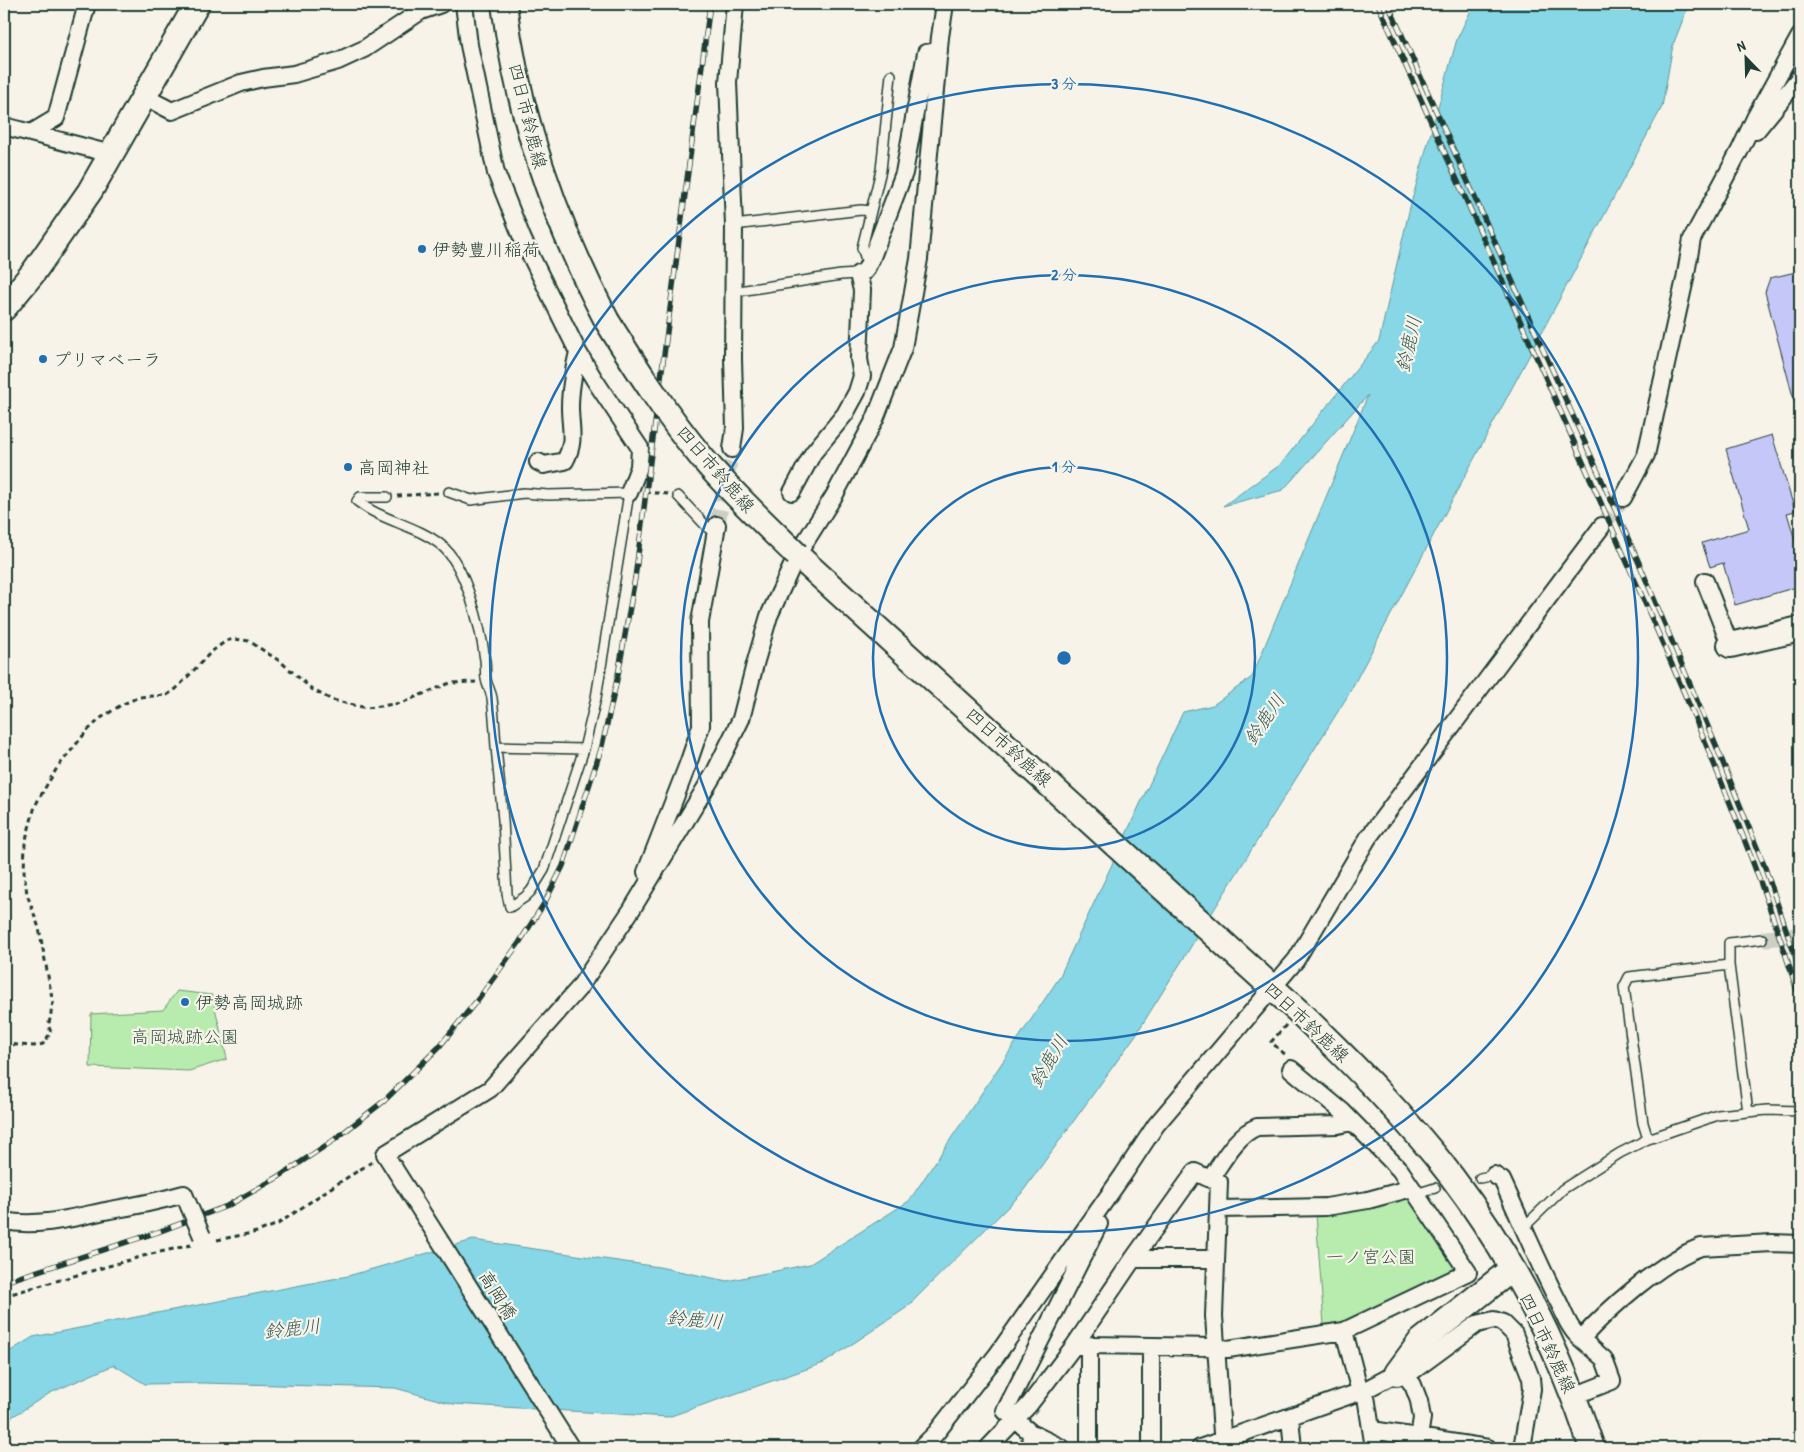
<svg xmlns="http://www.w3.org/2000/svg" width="1804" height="1452" font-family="'Patrick Hand','Klee One',sans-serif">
	<rect width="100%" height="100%" fill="#f7f3e8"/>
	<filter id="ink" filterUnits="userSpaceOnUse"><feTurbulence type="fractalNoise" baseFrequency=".02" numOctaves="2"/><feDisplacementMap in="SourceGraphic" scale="10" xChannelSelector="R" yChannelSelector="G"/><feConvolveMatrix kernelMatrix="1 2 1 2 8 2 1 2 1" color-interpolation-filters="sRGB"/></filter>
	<g filter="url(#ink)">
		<path fill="#b8ecae" stroke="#6c9471" d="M177,991L212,995L227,1059L189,1071L90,1067L91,1014L163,1010Z
			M1408,1195L1456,1261L1453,1273L1341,1326H1324L1316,1214Z"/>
		<path fill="#88d7e6" stroke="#5e999f" d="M1474,4H1689L1673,45L1662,107L1347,697L1135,1036L1021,1194L906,1308L824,1363L668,1417L453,1404L395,1388L202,1383L145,1384L114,1365L50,1393L4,1422V1355L33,1337L348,1276L473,1240L659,1267L727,1281L810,1264L909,1201L1059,978L1183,712L1213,705L1252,677L1368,395L1283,490L1223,506L1280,465L1379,341L1410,207L1457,39Z"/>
		<path fill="#c5c7f9" stroke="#1f3d34" d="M1800,271V408H1796L1765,292L1770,278Z
			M1772,435L1795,511L1787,513L1800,557V586L1735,605L1723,563L1710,567L1702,543L1749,529L1726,449Z"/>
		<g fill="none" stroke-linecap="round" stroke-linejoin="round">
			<path stroke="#cccfc4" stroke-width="16" stroke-dasharray="16 8" stroke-linecap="butt" d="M717,525L732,449
				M1602,526L1623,498
				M1762,939L1800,935"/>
			<defs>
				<path id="lane" d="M734,225L861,210L871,211
					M868,265L862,248L881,170L891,75
					M733,292L841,275L858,274
					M449,492L471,500L524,493L548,495L629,493L596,698L584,749L496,747L503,820L507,894L510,907L525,897L531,891L544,870L584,749
					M678,496L708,528L716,534
					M387,497H360L357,501C382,521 416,525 441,545C466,565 481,629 485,660C486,667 485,673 486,679C487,686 491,691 492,698C494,714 495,730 496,747
					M1729,965L1748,1112
					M1648,1139L1643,1123L1624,987L1629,977L1729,965V943L1762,939
					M1480,1178L1494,1175
					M1416,1194L1435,1188
					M1524,1227L1563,1189L1620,1153L1648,1139L1718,1115L1767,1110L1800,1111"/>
				<path id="street" d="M464,4L469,45L496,173L523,240L578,352L594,379L640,448L639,467L629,493
					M145,97L172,111L241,83L263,78L294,74L338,61L364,49L421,11L441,4
					M4,126L111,154
					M1756,131L1800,77
					M31,133L56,118L87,4
					M732,449L735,428L733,359L734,225L728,82L735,4
					M538,462L544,465L565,461C576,441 570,428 570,407C570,388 574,369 578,352
					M792,492L813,453L845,414L857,392L862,376L859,359L862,290L858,274L865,271L872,257L904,173L926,53L939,51
					M1623,498L1646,455L1685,279L1692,239L1740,150L1756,116L1800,36
					M1705,581L1730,645
					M646,872L688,764L701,726L700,622L717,525
					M1494,1175L1502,1180C1521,1221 1538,1263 1559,1303C1565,1316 1570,1330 1581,1339
					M1218,1209L1326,1207L1368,1200L1412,1188
					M4,1221C39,1228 75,1217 110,1210C135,1206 159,1201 184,1194L189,1206
					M1133,1259H1216
					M1344,1331L1360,1392
					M1074,1346L1089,1345L1216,1347L1228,1349L1344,1331L1468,1272L1400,1170L1343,1112L1291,1069
					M1406,1376L1477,1324L1494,1320L1503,1323L1514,1334L1531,1378L1532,1389L1522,1448
					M1365,1390L1374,1448
					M1574,1396L1612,1381L1604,1359L1581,1339C1608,1309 1663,1260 1701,1247L1772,1243L1800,1244
					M1290,1418L1293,1448
					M1372,1430L1488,1448
					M571,1448L385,1154L490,1089L579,988L632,909L714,774L741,719L755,664L769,616L797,555L834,496L875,419L903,348L919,259L940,37L945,4
					M921,1448L936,1433L997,1355L1123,1175L1156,1125L1296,960L1368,838L1602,526
					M988,1448L1029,1405L1074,1346L1133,1259L1195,1172L1210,1179
					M1030,1448L1031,1433
					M1062,1448L1031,1433L1005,1411L1099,1224
					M1089,1448V1345
					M1151,1448V1346
					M1200,1448L1365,1390L1397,1373L1406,1376L1413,1385L1419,1401L1422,1418L1419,1437
					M1223,1448L1214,1316L1219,1182L1210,1179C1223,1161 1236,1135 1257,1127L1338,1125L1352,1122"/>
				<path id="secondary" d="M504,4C518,117 554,220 607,321
					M4,308L33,273L90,191L197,4
					M797,555L1298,1011C1352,1063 1406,1117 1452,1177C1514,1259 1560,1351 1592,1448
					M1730,645L1800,629
					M1397,1373L1420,1342L1512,1269"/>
			</defs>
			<use href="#lane" stroke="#1f3d34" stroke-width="12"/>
			<use href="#street" stroke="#1f3d34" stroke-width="20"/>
			<use href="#secondary" stroke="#1f3d34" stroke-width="28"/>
			<path stroke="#1f3d34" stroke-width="3" stroke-dasharray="5 4" stroke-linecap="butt" d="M645,492L668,494
				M397,496L438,493
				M1286,1025L1271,1042L1287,1056
				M4,1044L34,1046L43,1044L51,1032L48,1025C52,1016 50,1012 53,1003L39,928L27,894L24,872L25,843L35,806L45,788L57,768L74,747L86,732L101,718L121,705L139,697L167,695L176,689L211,652L226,641L234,639L249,641L281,662L313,690L332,700L367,708L401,703L450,683L476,682
				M217,1240L257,1232L278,1224L329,1189L372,1162
				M4,1296L147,1255L191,1245"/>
			<use href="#lane" stroke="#f7f3e8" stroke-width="9"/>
			<use href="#street" stroke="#f7f3e8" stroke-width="16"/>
			<use href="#secondary" stroke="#f7f3e8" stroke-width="24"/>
			<defs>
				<path id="rail" d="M1378,4C1461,189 1545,374 1626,560C1690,705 1754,849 1800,1000
					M1388,4L1639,563L1717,748L1764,865L1800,970
					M4,1282L158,1232L227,1206L280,1176L334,1140L384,1101L439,1047L479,998L519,943L545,902L563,866L602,746L618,675L635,578L646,492L710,4"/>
			</defs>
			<use href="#rail" stroke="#1f3d34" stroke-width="5.5"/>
			<use href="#rail" stroke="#f7f3e8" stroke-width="4" stroke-dasharray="11" stroke-linecap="butt"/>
			<defs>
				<path id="street-bridge" d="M189,1206L202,1236"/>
				<path id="secondary-bridge" d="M607,321C637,369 667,416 703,459C732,493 765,524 797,555"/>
			</defs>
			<use href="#street-bridge" stroke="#1f3d34" stroke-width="20" stroke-linecap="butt"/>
			<use href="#secondary-bridge" stroke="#1f3d34" stroke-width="28" stroke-linecap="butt"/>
			<use href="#street-bridge" stroke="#f7f3e8" stroke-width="16"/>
			<use href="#secondary-bridge" stroke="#f7f3e8" stroke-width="24"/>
		</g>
	</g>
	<g fill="none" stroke="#1f6fb2" stroke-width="2.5">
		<circle cx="1064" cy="658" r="191"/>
		<circle cx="1064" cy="658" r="383"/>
		<circle cx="1064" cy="658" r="574"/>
	</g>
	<g fill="#1f6fb2" stroke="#f7f3e8" stroke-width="2">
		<circle cx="422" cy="249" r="5"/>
		<circle cx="43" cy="359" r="5"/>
		<circle cx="348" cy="467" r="5"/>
		<circle cx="185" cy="1002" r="5"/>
	</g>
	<g text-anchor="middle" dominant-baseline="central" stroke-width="4.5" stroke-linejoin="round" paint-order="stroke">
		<g font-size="18" fill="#1f3d34" stroke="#f7f3e8">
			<text transform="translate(528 116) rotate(76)">四日市鈴鹿線</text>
			<text transform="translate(716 469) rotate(49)">四日市鈴鹿線</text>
			<text transform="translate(1009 747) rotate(42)">四日市鈴鹿線</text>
			<text transform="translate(1307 1022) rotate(43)">四日市鈴鹿線</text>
			<text transform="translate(498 1295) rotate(58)">高岡橋</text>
			<text transform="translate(1548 1343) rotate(65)">四日市鈴鹿線</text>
		</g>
		<g font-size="18" fill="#1f3d34" stroke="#f7f3e8" text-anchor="start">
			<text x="432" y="249">伊勢豊川稲荷</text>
			<text x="53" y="359">プリマベーラ</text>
			<text x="358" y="467">高岡神社</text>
			<text x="195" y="1002">伊勢高岡城跡</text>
		</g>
		<g font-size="18" fill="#365746" stroke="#f7f3e8">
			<text x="185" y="1036">高岡城跡公園</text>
			<text x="1371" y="1256">一ノ宮公園</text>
		</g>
		<g font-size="19" font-style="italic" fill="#345c58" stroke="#f7f3e8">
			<text transform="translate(1408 344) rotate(-77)">鈴鹿川</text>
			<text transform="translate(1264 719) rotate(-56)">鈴鹿川</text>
			<text transform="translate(1048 1061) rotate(-59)">鈴鹿川</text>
			<text transform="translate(695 1319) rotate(5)">鈴鹿川</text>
			<text transform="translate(292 1328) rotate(-6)">鈴鹿川</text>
		</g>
	</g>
	<circle cx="1064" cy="658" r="8" fill="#1f6fb2" stroke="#f7f3e8" stroke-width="2.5"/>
	<g font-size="15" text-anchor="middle" font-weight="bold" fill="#1f6fb2" stroke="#f7f3e8" stroke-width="4.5" stroke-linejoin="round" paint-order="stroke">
		<text x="1064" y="89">3 分</text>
		<text x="1064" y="280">2 分</text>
		<text x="1064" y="472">1 分</text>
	</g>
	<rect width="1804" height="1452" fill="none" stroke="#f7f3e8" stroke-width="20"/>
	<rect x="10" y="10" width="1784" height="1432" fill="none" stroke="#1f3d34" stroke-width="2" filter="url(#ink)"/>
	<g transform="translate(1746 58) rotate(337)" stroke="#f7f3e8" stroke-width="4" paint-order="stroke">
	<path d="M0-4L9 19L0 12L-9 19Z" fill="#1f3d34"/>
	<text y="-8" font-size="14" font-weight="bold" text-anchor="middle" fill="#1f3d34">N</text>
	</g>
</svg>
